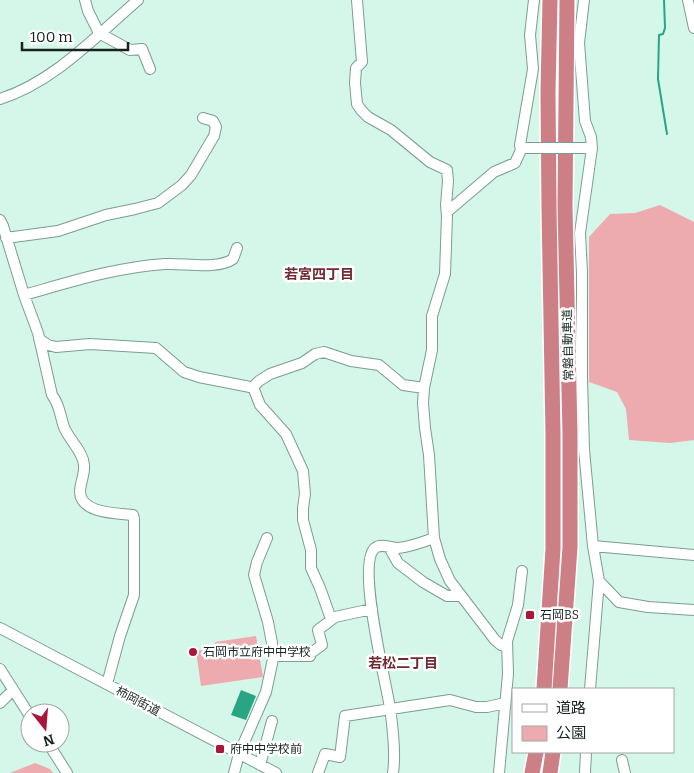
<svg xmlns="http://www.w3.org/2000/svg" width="694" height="773" font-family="Bitter,'Noto Sans JP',serif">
	<rect width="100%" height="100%" fill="#d4f7e9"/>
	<path fill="#edabaf" d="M660,205L694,222V440L670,443L629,440L626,409L617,392L589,382V237L610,214L635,213Z
		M256,636L263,677L201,686L196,651L215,648V642Z
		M35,763L50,769L53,773H10Z"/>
	<path fill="#28a684" d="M241,690L256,696L246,720L231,715Z"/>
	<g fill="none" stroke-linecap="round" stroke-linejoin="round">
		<path stroke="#28a684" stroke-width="2" d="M664,0L665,28L663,34L659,35L658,79L667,134"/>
		<defs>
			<path id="minor" d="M85,0L88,11L99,33L130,50L142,49L150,69
				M357,0L362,62L356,68L355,83L357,104L361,110L368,117L391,130L430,162L447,170L448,181L446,205L447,216L445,274L432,316V350L424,388L423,403L425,428L429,455L434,538L440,559L450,581L495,640L501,645L507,647
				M584,0L579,43L585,121L591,137L592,148L580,233L582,273V379L584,450L593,546L599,581L590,689
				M688,0L694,28
				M0,99C54,82 96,36 138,0
				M447,212L494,172L515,163L521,150L520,145L533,69L530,35L534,0
				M0,220L3,226L24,295L38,333L52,395C60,405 60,416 64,427C69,440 83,451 84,465C85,474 80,483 80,492C81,514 117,513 133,515L134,519V595L120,636L107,684
				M6,238L58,231L106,215L135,209L158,203L182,185L191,175L214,136L216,127L213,121L203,118
				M24,295C70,282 117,267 165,264C185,263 217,270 233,259L237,248
				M39,339L48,345L56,347L90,344L156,348L184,372L199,377L250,387H253L259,381L270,374L302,363L315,354L324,352L351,361L379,365L403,385L424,388
				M253,387L260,405L286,434L303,471L305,494L303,508V520L311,550V568L320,588L331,619
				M593,546L694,555
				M389,547L398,563L423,582L447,596H461
				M599,581L619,602L648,607L694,610
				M0,628L276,773
				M273,656H310L311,653L322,645L318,630L335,617L372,609
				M0,669L30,716
				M0,703L13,690
				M48,743L67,773
				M622,760L625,773
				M260,765L272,721
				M234,773L239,754L266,692L273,659L272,643L268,622L254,575L257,562L267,538
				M318,773L325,754L340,757L345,716L450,700L476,707H487L505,703
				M393,773C396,753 393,729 390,708C386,682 356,563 375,548C381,543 391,548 398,548C410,547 423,542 434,538
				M499,773L508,674L507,641L518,605L522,571
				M585,773L586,752"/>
			<path id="highway" d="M544,689L553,549V434L549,208L548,92L550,0
				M560,689L570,547V434L565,206L567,0
				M532,773L536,752
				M550,773L553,752"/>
		</defs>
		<use href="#minor" stroke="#7c9d91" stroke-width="12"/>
		<use href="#highway" stroke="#fff" stroke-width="18"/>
		<use href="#minor" stroke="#fff" stroke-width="10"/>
		<use href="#highway" stroke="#cc7f84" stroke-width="15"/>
		<defs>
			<path id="minor-bridge" d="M526,148H586"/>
		</defs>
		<use href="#minor-bridge" stroke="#7c9d91" stroke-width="12" stroke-linecap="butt"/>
		<use href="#minor-bridge" stroke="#fff" stroke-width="10"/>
	</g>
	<g fill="#ab153b" stroke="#fff" stroke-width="2">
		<rect x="525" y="610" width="10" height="10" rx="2.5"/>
		<circle cx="193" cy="652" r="5"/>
		<rect x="215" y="744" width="10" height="10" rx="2.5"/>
	</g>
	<g text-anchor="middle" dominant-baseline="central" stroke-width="5" stroke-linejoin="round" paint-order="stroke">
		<g font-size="12" fill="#16231e" stroke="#fff">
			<text transform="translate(568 345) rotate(-91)">常磐自動車道</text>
			<text transform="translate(138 701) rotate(28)">柿岡街道</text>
		</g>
		<g font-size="12" fill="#16231e" stroke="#fff" text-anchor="start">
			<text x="540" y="615">石岡BS</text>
			<text x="203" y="652">石岡市立府中中学校</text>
			<text x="230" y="749">府中中学校前</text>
		</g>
		<g font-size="14" font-weight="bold" fill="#712a33" stroke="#fff">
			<text x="319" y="274">若宮四丁目</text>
			<text x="403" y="663">若松二丁目</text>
		</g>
	</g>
	<rect x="512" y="688" width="162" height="65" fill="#ffffff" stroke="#a2a7a5"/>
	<rect x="522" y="704" width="25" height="8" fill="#ffffff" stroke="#a2a7a5"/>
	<text x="556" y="713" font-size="15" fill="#16231e">道路</text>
	<rect x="522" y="726" width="25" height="15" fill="#edabaf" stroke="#a2a7a5"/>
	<text x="556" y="738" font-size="15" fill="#16231e">公園</text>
	<g transform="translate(45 728) rotate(163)"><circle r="24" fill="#ffffff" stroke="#a2a7a5"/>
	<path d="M0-4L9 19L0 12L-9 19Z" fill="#ab153b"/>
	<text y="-8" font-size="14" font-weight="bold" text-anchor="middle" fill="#16231e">N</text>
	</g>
	<path d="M22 42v8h106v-8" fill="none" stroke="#16231e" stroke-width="2.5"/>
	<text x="30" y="42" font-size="15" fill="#16231e" stroke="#ffffff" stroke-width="4" paint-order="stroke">100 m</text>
</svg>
